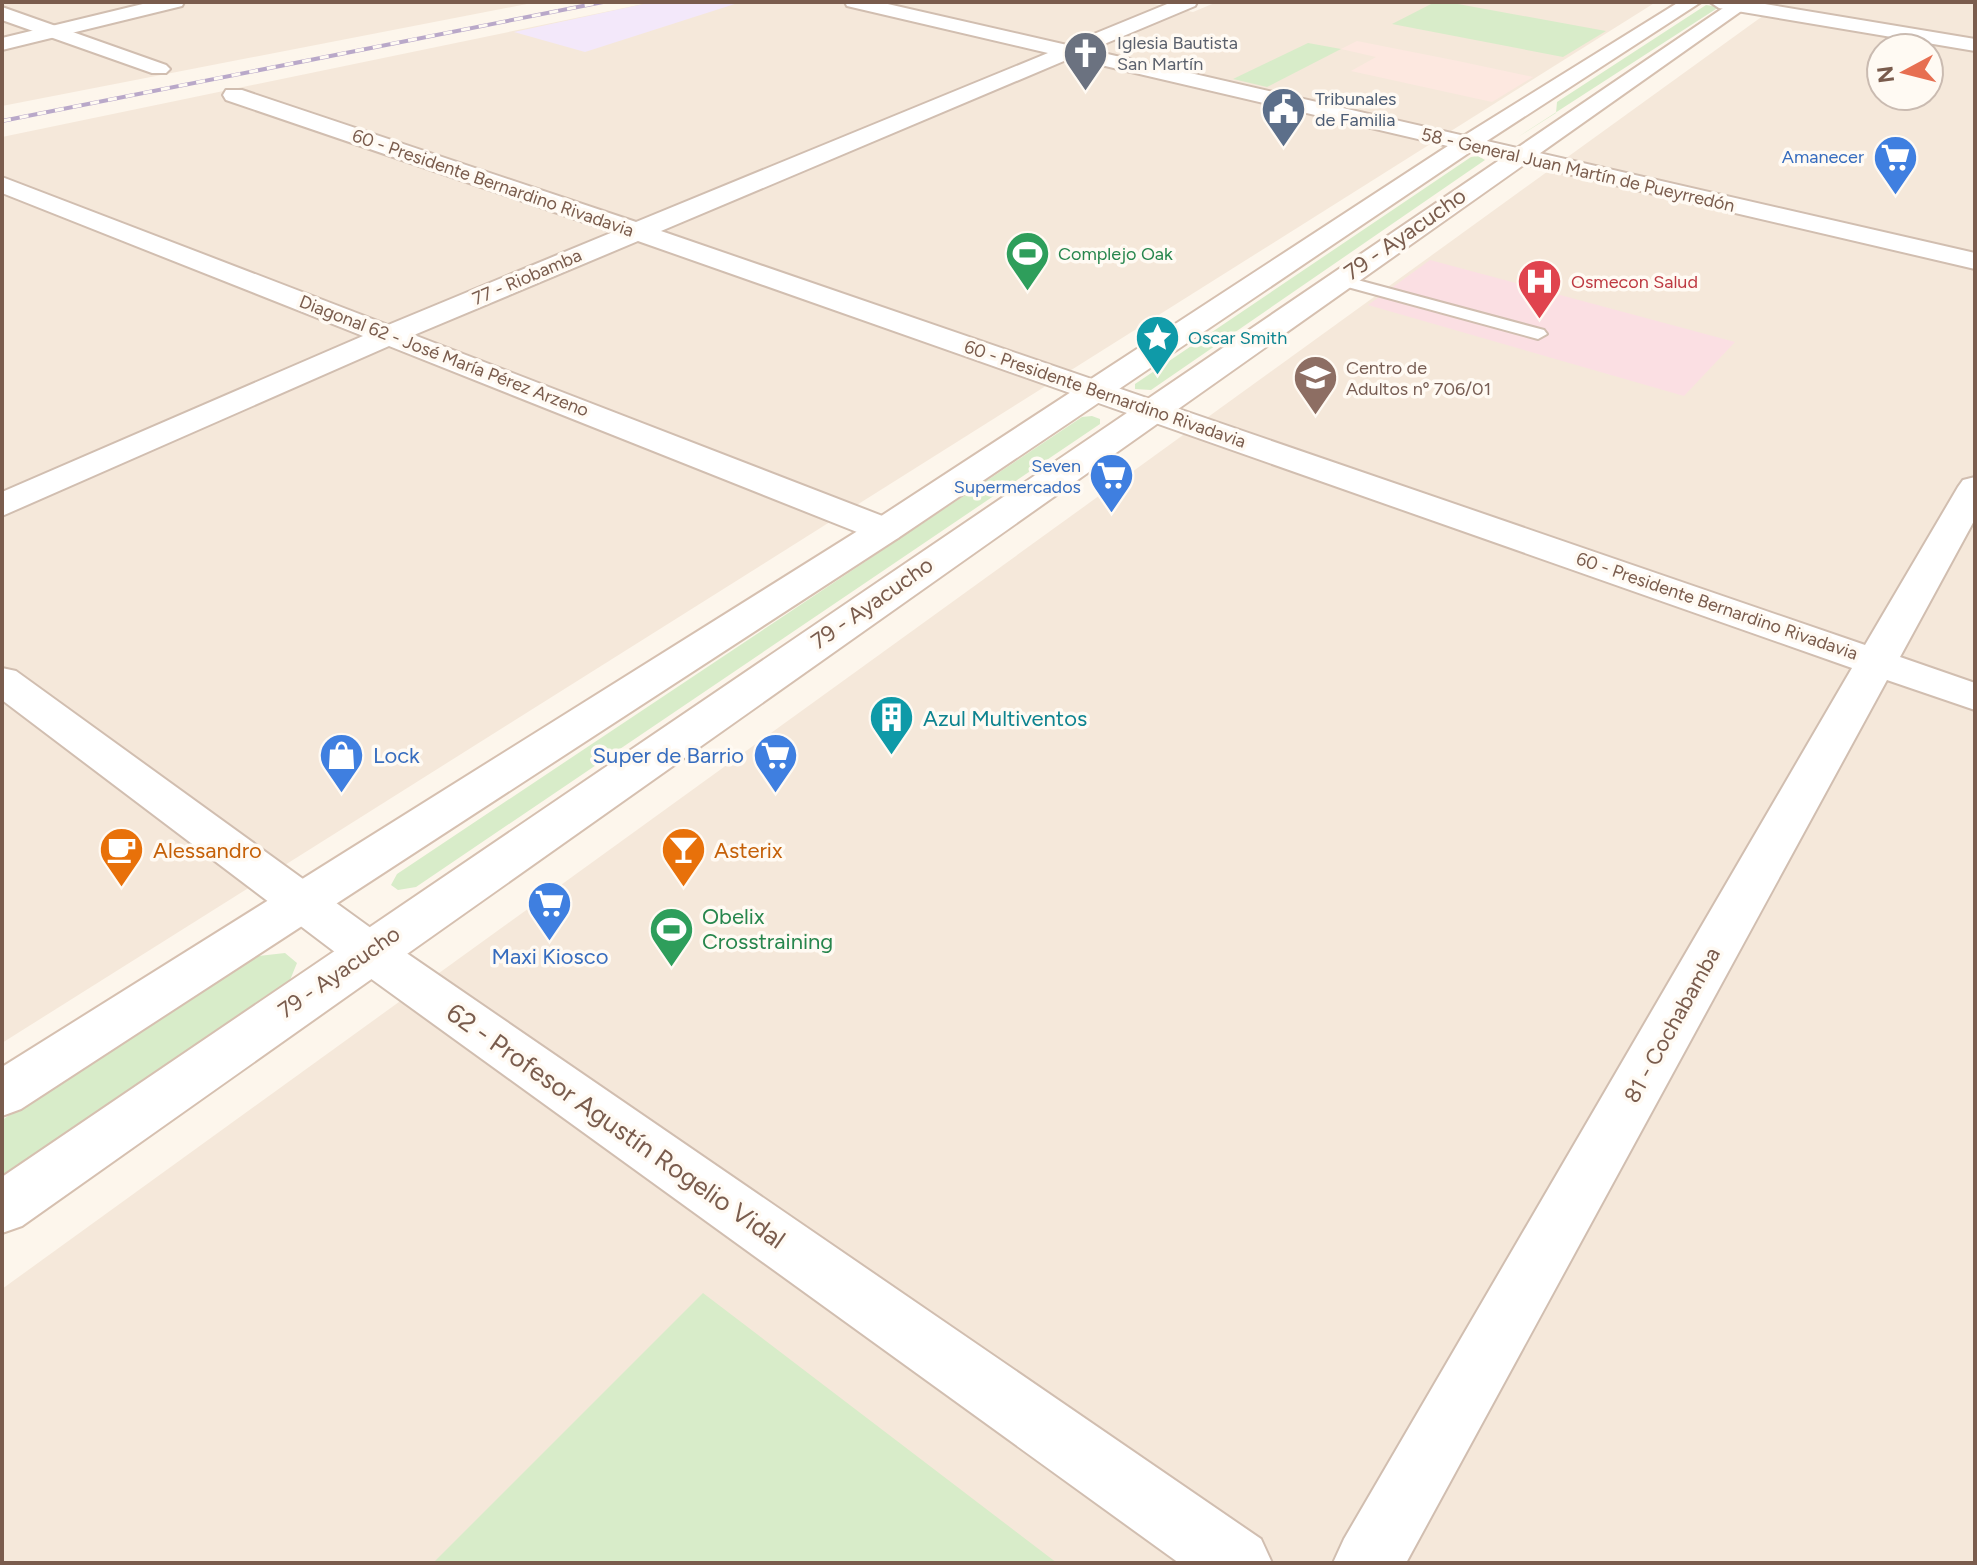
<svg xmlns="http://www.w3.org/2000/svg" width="1977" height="1565" font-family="Figtree,sans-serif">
	<rect width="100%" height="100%" fill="#fdf6ec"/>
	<path fill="#f5e8da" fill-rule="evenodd" d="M2,2H537L2,106Z
		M653,2H1144L1193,12L1217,2H1656L2,1043V137Z
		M1782,2H1975V1563H2V1289ZM1881,48H1929V96H1881Z"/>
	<path fill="#fde8e0" d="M1357,41L1458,61L1533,77L1492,102L1351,71L1376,57L1341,49Z"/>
	<path fill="#f3e8fa" d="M653,2H741L585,52L514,32Z"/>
	<path fill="#fbdfe3" d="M1430,260L1735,342L1684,396L1368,305Z"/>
	<path fill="#d8ecc9" d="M1435,2H1447L1606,31L1563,57L1392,24Z
		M1706,5L1719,7L1518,137L1556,113L1557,102Z
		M1308,43L1341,49L1267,87L1233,79Z
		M1478,156L1485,160L1151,390L1135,389V384L1471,157Z
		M1092,416L1100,419V424L416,887L398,890L391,885L397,874L1082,417Z
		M285,953L297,963L288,985L2,1180V1120L250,957Z
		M703,1293L1057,1563H433Z"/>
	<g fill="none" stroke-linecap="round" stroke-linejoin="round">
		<defs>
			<path id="service" d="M1339,275L1544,330L1547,334L1538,339L1333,283L1331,280L1333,277Z"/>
			<path id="minor" d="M845,2H879L1067,45L1172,2H1197L1195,6L1090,50L1975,253V269L1071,58L661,231L1865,645L1958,487L1963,480L1975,477V519L1900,657L1975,683V710L1887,680L1406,1563H1333L1344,1539L1852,668L638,241L414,335L898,522L903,530L898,538L885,541L872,538L389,346L2,516V492L363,336L2,193V177L388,325L613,232L226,100L223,95L226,90H242L636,222L1048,53L847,6Z
				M2,7L166,65L170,69L166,73H152L2,20Z
				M2,668L16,671L386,939L1261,1539L1272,1563H1179L352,965L2,700Z"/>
			<path id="tertiary" d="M151,2H184L182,6L2,50V38Z
				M1710,2H1753L1975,39V51L1719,8Z"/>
			<path id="secondary" d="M1679,2H1701L1473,150L898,538L21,1109L2,1116V1067L872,522L1457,140Z
				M1732,2H1754L22,1226L2,1233V1177Z"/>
		</defs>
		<use href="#service" stroke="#d1beb0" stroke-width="4"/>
		<use href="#minor" stroke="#d1beb0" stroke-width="4"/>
		<use href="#tertiary" stroke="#d1beb0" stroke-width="4"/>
		<use href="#secondary" stroke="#d6c0b0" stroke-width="4"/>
		<use href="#service" fill="#fff" fill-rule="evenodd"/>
		<use href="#minor" fill="#fff" fill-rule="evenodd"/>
		<use href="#tertiary" fill="#fff" fill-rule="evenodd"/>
		<use href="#secondary" fill="#fff" fill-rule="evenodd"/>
		<defs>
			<path id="rail" d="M2,121L603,2"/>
		</defs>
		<use href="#rail" stroke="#b9a8c9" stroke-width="4"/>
		<use href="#rail" stroke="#fffaf3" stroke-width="3" stroke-dasharray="9" stroke-linecap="butt"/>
	</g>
	<defs>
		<symbol id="church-pin" viewBox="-11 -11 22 30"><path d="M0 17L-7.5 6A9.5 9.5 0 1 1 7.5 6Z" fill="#6b7280" stroke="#fffaf3"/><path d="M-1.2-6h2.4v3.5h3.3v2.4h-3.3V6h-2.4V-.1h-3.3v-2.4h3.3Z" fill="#fff"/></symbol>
		<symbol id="civic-pin" viewBox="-11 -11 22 30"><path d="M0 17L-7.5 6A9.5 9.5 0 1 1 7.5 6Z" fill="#5c6f8a" stroke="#fffaf3"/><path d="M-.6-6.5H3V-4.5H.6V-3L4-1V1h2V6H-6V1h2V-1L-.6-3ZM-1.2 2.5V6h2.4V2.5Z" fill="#fff"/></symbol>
		<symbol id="supermarket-pin" viewBox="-11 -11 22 30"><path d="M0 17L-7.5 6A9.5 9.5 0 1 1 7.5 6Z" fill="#3f7fe0" stroke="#fffaf3"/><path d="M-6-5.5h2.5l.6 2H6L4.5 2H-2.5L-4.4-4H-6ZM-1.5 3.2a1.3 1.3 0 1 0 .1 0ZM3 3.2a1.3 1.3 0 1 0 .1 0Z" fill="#fff"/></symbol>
		<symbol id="stadium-pin" viewBox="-11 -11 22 30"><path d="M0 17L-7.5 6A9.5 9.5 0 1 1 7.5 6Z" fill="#2e9e5b" stroke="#fffaf3"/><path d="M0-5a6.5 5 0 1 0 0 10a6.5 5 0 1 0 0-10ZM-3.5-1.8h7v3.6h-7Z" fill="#fff"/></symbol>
		<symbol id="hospital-pin" viewBox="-11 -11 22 30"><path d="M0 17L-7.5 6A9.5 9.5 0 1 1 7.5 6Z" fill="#e0444e" stroke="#fffaf3"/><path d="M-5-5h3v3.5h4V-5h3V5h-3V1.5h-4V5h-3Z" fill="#fff"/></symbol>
		<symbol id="sight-pin" viewBox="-11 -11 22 30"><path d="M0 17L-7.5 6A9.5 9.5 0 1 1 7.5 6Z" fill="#0f9aa8" stroke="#fffaf3"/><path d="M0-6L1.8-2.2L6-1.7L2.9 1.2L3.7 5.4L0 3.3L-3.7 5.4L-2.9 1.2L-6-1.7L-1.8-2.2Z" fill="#fff"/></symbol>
		<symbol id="school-pin" viewBox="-11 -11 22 30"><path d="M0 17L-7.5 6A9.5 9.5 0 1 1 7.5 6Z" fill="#8d6e63" stroke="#fffaf3"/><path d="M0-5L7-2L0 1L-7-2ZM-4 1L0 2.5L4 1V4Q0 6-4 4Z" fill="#fff"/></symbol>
		<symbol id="building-pin" viewBox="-11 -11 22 30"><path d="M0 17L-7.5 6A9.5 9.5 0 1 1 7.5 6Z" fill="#0f9aa8" stroke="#fffaf3"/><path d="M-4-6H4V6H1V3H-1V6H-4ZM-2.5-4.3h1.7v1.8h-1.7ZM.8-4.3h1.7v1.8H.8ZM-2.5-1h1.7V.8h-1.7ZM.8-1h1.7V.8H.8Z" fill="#fff"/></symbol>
		<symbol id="shop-pin" viewBox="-11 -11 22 30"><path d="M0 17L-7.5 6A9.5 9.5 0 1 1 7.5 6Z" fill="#3f7fe0" stroke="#fffaf3"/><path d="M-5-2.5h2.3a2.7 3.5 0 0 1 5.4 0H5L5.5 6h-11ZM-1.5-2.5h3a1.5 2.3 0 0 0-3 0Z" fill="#fff"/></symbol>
		<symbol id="cafe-pin" viewBox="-11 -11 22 30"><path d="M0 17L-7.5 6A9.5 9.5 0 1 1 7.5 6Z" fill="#e8710a" stroke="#fffaf3"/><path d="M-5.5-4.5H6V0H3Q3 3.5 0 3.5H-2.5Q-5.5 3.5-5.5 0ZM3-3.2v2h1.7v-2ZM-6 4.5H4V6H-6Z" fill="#fff"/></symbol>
		<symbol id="bar-pin" viewBox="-11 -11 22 30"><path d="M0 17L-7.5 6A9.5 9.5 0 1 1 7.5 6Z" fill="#e8710a" stroke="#fffaf3"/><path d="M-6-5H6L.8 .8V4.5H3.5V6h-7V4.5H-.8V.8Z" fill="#fff"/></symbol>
	</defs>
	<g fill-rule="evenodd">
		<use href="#church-pin" x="1060" y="28" width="51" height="69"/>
		<use href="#civic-pin" x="1258" y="84" width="51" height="69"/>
		<use href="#supermarket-pin" x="1870" y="132" width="51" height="69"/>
		<use href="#stadium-pin" x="1002" y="228" width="51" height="69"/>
		<use href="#hospital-pin" x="1514" y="256" width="51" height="69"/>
		<use href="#sight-pin" x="1132" y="312" width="51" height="69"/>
		<use href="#school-pin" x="1290" y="352" width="51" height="69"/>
		<use href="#supermarket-pin" x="1086" y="450" width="51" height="69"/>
		<use href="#building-pin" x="866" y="692" width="51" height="69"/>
		<use href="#shop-pin" x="316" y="730" width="51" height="69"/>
		<use href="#supermarket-pin" x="750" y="730" width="51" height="69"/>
		<use href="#cafe-pin" x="96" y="824" width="51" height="69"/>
		<use href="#bar-pin" x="658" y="824" width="51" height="69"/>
		<use href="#supermarket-pin" x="524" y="878" width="51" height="69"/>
		<use href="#stadium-pin" x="646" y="904" width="51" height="69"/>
	</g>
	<g text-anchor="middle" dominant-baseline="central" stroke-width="7" stroke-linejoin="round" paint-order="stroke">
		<g font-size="18" fill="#5b616d" stroke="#fffaf3" text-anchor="start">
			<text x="1117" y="43">Iglesia Bautista<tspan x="1117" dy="21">San Martín</tspan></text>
		</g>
		<g font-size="18" fill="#4e5e75" stroke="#fffaf3" text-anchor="start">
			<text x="1315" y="99">Tribunales<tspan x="1315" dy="21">de Familia</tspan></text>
		</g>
		<g font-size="18" fill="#366cbe" stroke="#fffaf3" text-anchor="end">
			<text x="1864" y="157">Amanecer</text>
			<text x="1081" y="466">Seven<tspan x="1081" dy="21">Supermercados</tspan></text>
		</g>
		<g font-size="18" fill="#7a5c4d" stroke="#fffaf3">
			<text transform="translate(1578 170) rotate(13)">58 - General Juan Martín de Pueyrredón</text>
			<text transform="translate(493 183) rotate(19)">60 - Presidente Bernardino Rivadavia</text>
			<text transform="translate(527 277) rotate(-23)">77 - Riobamba</text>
			<text transform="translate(444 356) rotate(21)">Diagonal 62 - José María Pérez Arzeno</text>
			<text transform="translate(1105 394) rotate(19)">60 - Presidente Bernardino Rivadavia</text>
			<text transform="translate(1717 606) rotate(19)">60 - Presidente Bernardino Rivadavia</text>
		</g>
		<g font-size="18" fill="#27864d" stroke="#fffaf3" text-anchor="start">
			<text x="1058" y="254">Complejo Oak</text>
		</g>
		<g font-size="18" fill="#be3a42" stroke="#fffaf3" text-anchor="start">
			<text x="1571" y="282">Osmecon Salud</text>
		</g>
		<g font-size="18" fill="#0d838f" stroke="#fffaf3" text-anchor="start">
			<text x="1188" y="338">Oscar Smith</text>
		</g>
		<g font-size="18" fill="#785e54" stroke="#fffaf3" text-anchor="start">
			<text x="1346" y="368">Centro de<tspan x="1346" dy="21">Adultos nº 706/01</tspan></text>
		</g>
		<g font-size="22" fill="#7a5c4d" stroke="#fffaf3">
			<text transform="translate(1405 234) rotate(-35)">79 - Ayacucho</text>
			<text transform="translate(872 603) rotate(-35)">79 - Ayacucho</text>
			<text transform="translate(339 972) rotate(-35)">79 - Ayacucho</text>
			<text transform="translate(1672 1025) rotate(-61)">81 - Cochabamba</text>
		</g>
		<g font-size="22" fill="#0d838f" stroke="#fffaf3" text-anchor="start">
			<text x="923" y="718">Azul Multiventos</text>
		</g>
		<g font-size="22" fill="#366cbe" stroke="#fffaf3" text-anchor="start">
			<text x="373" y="755">Lock</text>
			<text x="744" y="755" text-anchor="end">Super de Barrio</text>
			<text x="550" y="956" text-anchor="middle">Maxi Kiosco</text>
		</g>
		<g font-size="22" fill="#c56008" stroke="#fffaf3" text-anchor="start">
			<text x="153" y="850">Alessandro</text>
			<text x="714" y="850">Asterix</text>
		</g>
		<g font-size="22" fill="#27864d" stroke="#fffaf3" text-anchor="start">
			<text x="702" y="916">Obelix<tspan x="702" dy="25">Crosstraining</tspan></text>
		</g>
		<g font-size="26" fill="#7a5c4d" stroke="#fffaf3">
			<text transform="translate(616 1126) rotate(35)">62 - Profesor Agustín Rogelio Vidal</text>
		</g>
	</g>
	<rect width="1977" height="1565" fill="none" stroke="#7a5c4d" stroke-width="8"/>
	<g transform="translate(1905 72) rotate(263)"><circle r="38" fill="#fffaf3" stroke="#cabbb1" stroke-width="2"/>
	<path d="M0-6L14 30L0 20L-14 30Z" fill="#e76f51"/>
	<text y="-12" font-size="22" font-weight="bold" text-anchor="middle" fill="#7a5c4d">N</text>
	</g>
</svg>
